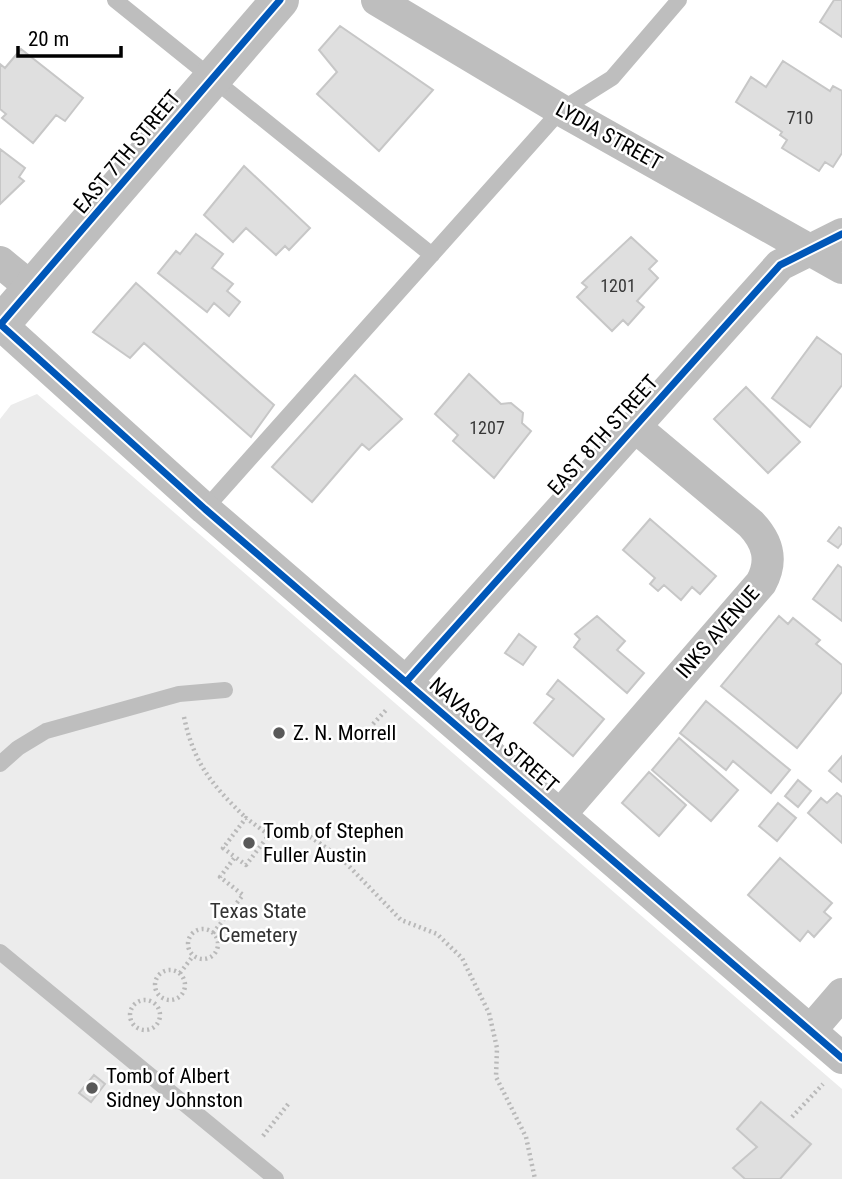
<svg xmlns="http://www.w3.org/2000/svg" width="842" height="1179" font-family="'Roboto Condensed',sans-serif">
	<rect width="100%" height="100%" fill="#fff"/>
	<path fill="#ececec" d="M37,394L842,1089V1179H0V419L11,405Z"/>
	<path fill="#dfdfdf" stroke="#c7c7c7" stroke-width="2" d="M834,0H842V37L820,22Z
		M340,26L433,90L379,151L317,94L337,72L319,50Z
		M21,49L83,98L65,121L56,115L33,143L2,118L6,114L0,109V64L5,68Z
		M783,61L830,91L833,86L842,91V153L833,167L825,162L819,171L782,148L787,140L780,135L782,132L736,102L751,77L766,87Z
		M0,149L25,168L19,177L24,181L0,204Z
		M244,166L310,228L289,250L285,246L276,255L246,228L233,242L204,215Z
		M196,234L223,254L212,268L233,284L227,291L240,302L229,316L214,303L207,312L158,273L176,251L180,254Z
		M631,237L657,261L649,269L658,278L637,301L644,307L628,325L623,320L612,331L577,297L587,287L582,283Z
		M136,283L274,405L251,437L144,343L130,358L93,332Z
		M817,337L842,355V385L810,427L772,398Z
		M469,374L501,404L511,403L523,413L522,423L531,431L494,478L453,441L458,435L435,414Z
		M355,375L402,419L369,450L362,444L312,502L272,467Z
		M746,387L800,442L768,473L714,419Z
		M650,519L716,576L700,594L692,587L681,600L664,585L658,591L650,584L655,578L623,550Z
		M839,527L842,529V543L838,548L828,541Z
		M838,565L842,568V621L813,599Z
		M597,616L625,641L617,650L644,673L627,693L574,647L580,639L575,634Z
		M779,616L788,624L793,618L820,640L816,644L842,665V692L797,748L721,686Z
		M519,634L536,647L523,665L505,653Z
		M558,680L604,719L573,756L534,723L554,699L547,694Z
		M706,701L790,770L771,793L733,761L726,770L680,733Z
		M679,738L738,790L711,821L652,770Z
		M842,756V782L829,771Z
		M649,772L686,805L659,836L622,803Z
		M798,780L811,791L798,807L785,796Z
		M837,793L842,797V843L808,813L821,798L827,803Z
		M778,803L796,818L777,841L759,826Z
		M780,858L832,903L824,912L831,918L814,937L808,931L800,941L748,895Z
		M94,1075L105,1084L91,1102L79,1093Z
		M761,1102L811,1144L780,1179H745L733,1168L757,1147L737,1129Z"/>
	<g fill="none" stroke-linecap="round" stroke-linejoin="round">
		<path stroke="#b9b9b9" stroke-width="4.5" stroke-dasharray="2 3.5" stroke-linecap="butt" d="M184,717C194,764 212,785 246,818
			M373,724L387,709
			M269,835L286,828L309,836L341,858L401,920L437,934L462,958L489,1013L497,1048L496,1077L526,1137L535,1179
			M188 944a15 15 0 1 1 30 0a15 15 0 1 1-30 0Z
			M213,933L243,895L220,877L235,857L246,865L269,835L246,818L223,848L235,857
			M155 985a15 15 0 1 1 30 0a15 15 0 1 1-30 0Z
			M180,973L193,956
			M130 1015a15 15 0 1 1 30 0a15 15 0 1 1-30 0Z
			M792,1117L823,1084
			M263,1136L289,1103"/>
		<path stroke="#bebebe" stroke-width="16" d="M115,0L432,255
			M205,509L561,110L612,78L679,0
			M0,764L18,748L46,731L179,694L225,690
			M0,952L276,1179"/>
		<path stroke="#bebebe" stroke-width="32" d="M377,0L561,110L842,268
			M0,262L33,289
			M0,324L205,509L842,1058
			M406,682L780,265L842,234
			M560,815L761,583C773,561 768,542 751,524L634,426
			M811,1030L842,994"/>
		<path stroke="#bebebe" stroke-width="38" d="M0,325L280,0"/>
		<defs>
			<path id="cycleway" d="M0,324L205,509L842,1058
				M0,325L280,0
				M406,682L780,265L842,234"/>
		</defs>
		<use href="#cycleway" stroke="#fff" stroke-width="11"/>
		<use href="#cycleway" stroke="#0057b8" stroke-width="7"/>
	</g>
	<g fill="#595959" stroke="#fff" stroke-width="2.5">
		<circle cx="279" cy="733" r="7"/>
		<circle cx="249" cy="843" r="7"/>
		<circle cx="92" cy="1088" r="7"/>
	</g>
	<g text-anchor="middle" dominant-baseline="central" stroke-width="5" stroke-linejoin="round" paint-order="stroke">
		<g font-size="18" fill="#383838">
			<text x="800" y="117">710</text>
			<text x="618" y="285">1201</text>
			<text x="487" y="427">1207</text>
		</g>
		<g font-size="21" fill="#000" stroke="#fff">
			<text transform="translate(609 136) rotate(29)">LYDIA STREET</text>
			<text transform="translate(127 152) rotate(-50)">EAST 7TH STREET</text>
			<text transform="translate(603 435) rotate(-48)">EAST 8TH STREET</text>
			<text transform="translate(718 632) rotate(-49)">INKS AVENUE</text>
			<text transform="translate(494 735) rotate(41)">NAVASOTA STREET</text>
		</g>
		<g font-size="21" fill="#000" stroke="#fff" text-anchor="start">
			<text x="293" y="733">Z. N. Morrell</text>
			<text x="263" y="831">Tomb of Stephen<tspan x="263" dy="24">Fuller Austin</tspan></text>
			<text x="106" y="1076">Tomb of Albert<tspan x="106" dy="24">Sidney Johnston</tspan></text>
		</g>
		<g font-size="21" fill="#333" stroke="#fff">
			<text x="258" y="911">Texas State<tspan x="258" dy="24">Cemetery</tspan></text>
		</g>
	</g>
	<path d="M18 46v10h103v-10" fill="none" stroke="#000000" stroke-width="3.5"/>
	<text x="28" y="46" font-size="21" fill="#000000" stroke="#ffffff" stroke-width="5" paint-order="stroke">20 m</text>
</svg>
